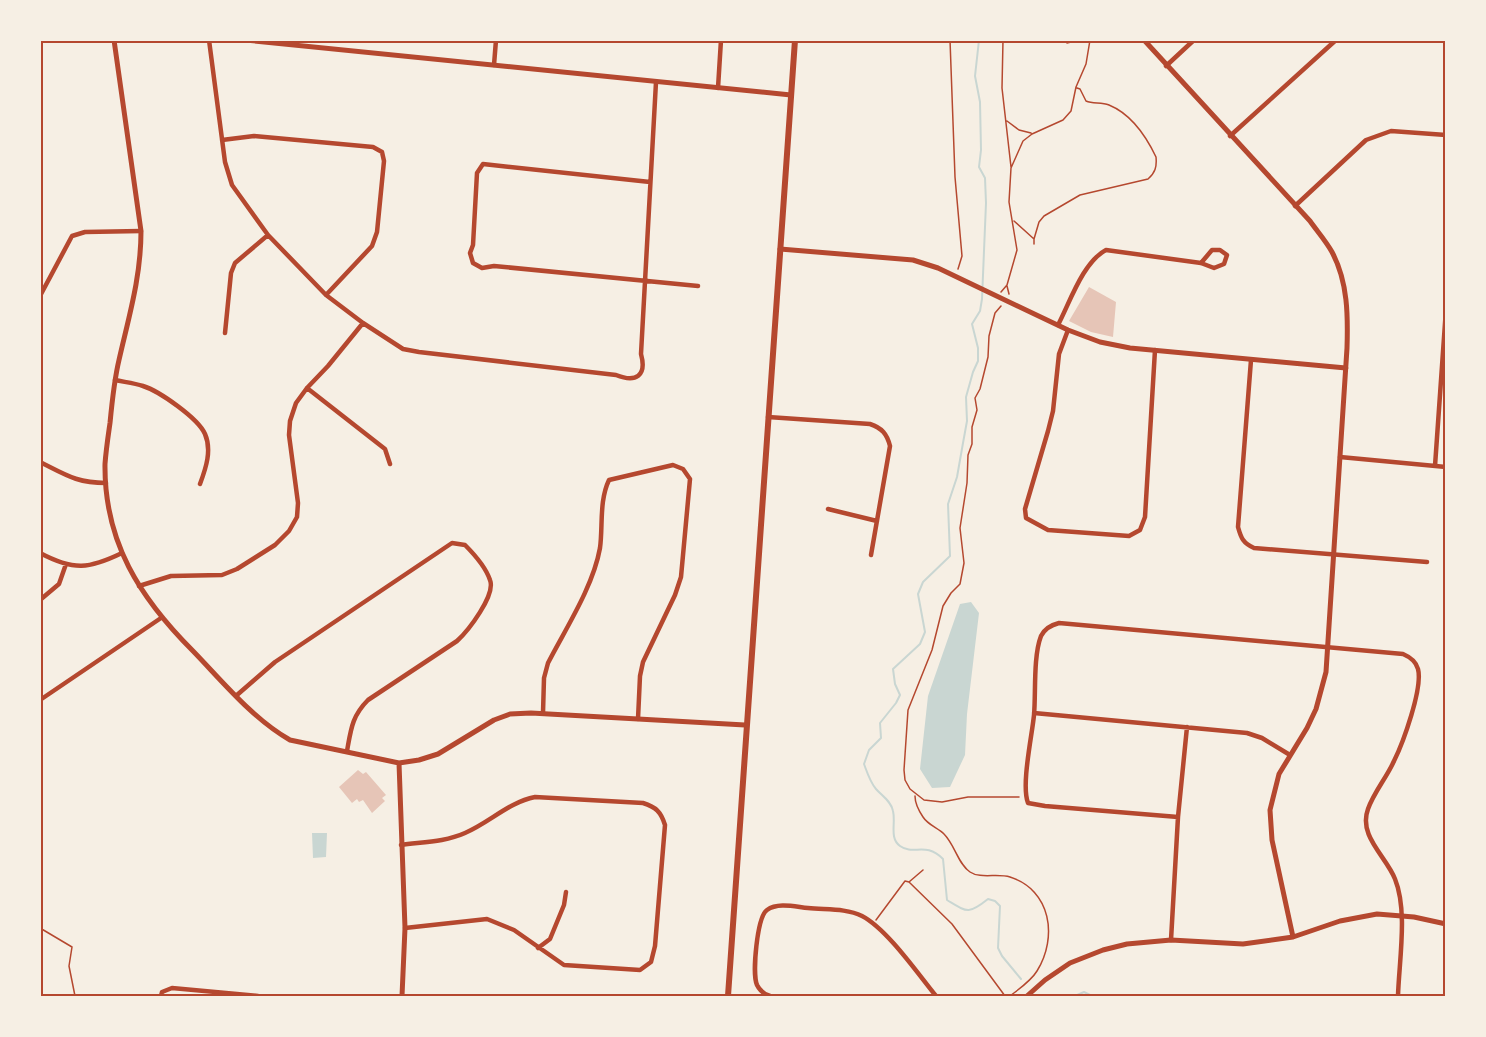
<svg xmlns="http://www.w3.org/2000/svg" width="1486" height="1037" font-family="'Times New Roman',serif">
	<rect width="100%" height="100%" fill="#f6efe4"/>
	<path fill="#c9d6d2" d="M971,602L979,613L967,714L965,755L950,787L932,788L920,769L928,696L960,604Z
		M312,833H327L326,857L313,858Z"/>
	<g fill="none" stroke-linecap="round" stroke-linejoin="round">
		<path stroke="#c9d6d2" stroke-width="2" d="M979,40L975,76L980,102L981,150L979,167L985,178L986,203L982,299L980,311L972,324L978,348V361L973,372L966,397L967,421L963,443L957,477L948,504L950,556L923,582L918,594L925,632L920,644L893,669L895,684L900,695L896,703L880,723L881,738L869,750L864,764C867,772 870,782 876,789C882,796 891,801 893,811C896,823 889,838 900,846C914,856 925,841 943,859L947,900C967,912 968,915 988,899L995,901L1000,906L998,948L1002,956L1021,979
			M1075,996L1084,992L1092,996"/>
	</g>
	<path fill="#e6c5b7" d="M1089,287L1116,302L1113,337L1091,332L1069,321Z
		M358,770L363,774L366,772L386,795L382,798L385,801L372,813L363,800L359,802L357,799L352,803L339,787Z"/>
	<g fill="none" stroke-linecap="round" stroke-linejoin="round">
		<path stroke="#b5482f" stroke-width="1.5" d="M950,40L955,177L962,256L958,269
			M1003,40L1002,88L1011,167
			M1063,40L1067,43L1079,40
			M1007,121L1019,130L1031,133
			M1014,221L1034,239V244
			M1034,239L1039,222L1044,216L1080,195L1148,179C1155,173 1157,167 1156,157C1146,136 1131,114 1109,105C1101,102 1093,104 1086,101L1080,89L1077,88
			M1007,286L1009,294
			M1001,292L1007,285L1017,250L1009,202L1011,168L1023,141L1032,134L1063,120L1071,111L1076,87L1086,64L1090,40
			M1001,306L995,313L989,336L988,357L980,389L975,398L977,410L972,427V444L968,455L967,483L960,528L964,563L960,584L951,593L943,606L932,650L908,710L904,770L905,780L910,789L924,800L942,802L968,797H1019
			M915,796C915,804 919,811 923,817C928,825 938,828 944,834C955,845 958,864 970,872C980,879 998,873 1010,877C1051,890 1058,937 1037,971C1031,981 1019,989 1010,996
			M909,882L952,924L1005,996
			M876,920L905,881L909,882L923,870
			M40,928L72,947L69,966L75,996"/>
		<path stroke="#b5482f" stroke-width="4.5" d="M209,40L225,162L232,185L268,235L326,295L363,323L403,349L419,352L616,375C636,383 647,376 641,354L656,82
			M494,65L496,40
			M1166,66L1194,40
			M718,88L721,40
			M1230,136L1336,40
			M222,140L254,136L373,147L382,152L384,161L377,232L372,246L326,295
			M650,182L483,164L477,173L473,245L470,253L473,263L482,268L494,266L698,286
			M1295,206L1366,140L1391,131L1446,135
			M40,296L72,236L85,232L141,231
			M1058,325C1070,302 1083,262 1106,250L1201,263L1214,268L1224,264L1227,255L1220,250H1212L1201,263
			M1068,330L1059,354L1053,411L1048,431L1025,509L1026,518L1048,530L1129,536L1140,530L1145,517L1155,350
			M225,333L231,273L235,263L268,235
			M1251,360L1238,527C1241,538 1243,543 1254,548L1427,562
			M115,380C124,382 134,383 143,386C159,391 198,418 205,434C212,450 206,468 200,484
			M307,388L385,449L390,464
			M768,417L870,424C882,428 887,434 890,446L871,555
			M1340,457L1446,467
			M40,462C66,475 77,483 106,483
			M1435,466L1446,309
			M828,509L877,521
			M40,553C74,571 89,569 122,553
			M139,586L171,576L222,575L237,569L275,545L289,531L297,517L298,503L289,435L290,421L296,403L307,388L328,366L363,323
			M40,600L59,584L66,564
			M237,695L275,662L452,543L465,545C474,554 486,568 490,580C496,595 468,631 457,641L368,700C352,716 351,729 347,751
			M40,700L161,618
			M543,713L544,678L548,663C566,628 593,587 600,548C603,526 599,501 609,480L673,465L683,469L690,479L681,577L675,595L643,662L640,676L638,719
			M1034,713L1247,733L1262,738L1290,755
			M1178,817L1045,806L1028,803C1021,785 1032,736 1034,715C1036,693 1033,657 1041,636C1045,628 1051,625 1059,623L1403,654C1410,657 1416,661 1418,669C1423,688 1403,743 1394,761C1387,777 1374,792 1368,809C1358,836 1386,856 1395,879C1408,911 1399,961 1398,996
			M401,845C422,842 445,842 465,833C489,823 509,802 535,797L643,803C656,807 661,812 665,825L655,946L651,962L640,970L564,965L514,930L487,919L405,928
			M1171,940L1178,817L1187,727
			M538,948L550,939L564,905L566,892
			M161,996L162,992L172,988L258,996
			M770,996C764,994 760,991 757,985C752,974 757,917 767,910C778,902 796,907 808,908C825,910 846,908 862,916C887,929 918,974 936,996"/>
		<path stroke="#b5482f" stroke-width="5" d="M114,40L141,231C141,277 129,316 119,360C114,381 112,402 110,423C108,437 106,450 105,464C104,542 140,598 193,651C223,682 253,719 290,740L399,763L419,760L438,754L494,720L510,714L531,713L745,725
			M245,40L791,95
			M1144,40L1310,221C1317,231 1326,241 1332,252C1348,282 1348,316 1347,348L1326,672L1316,709L1307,728L1279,774L1270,810L1272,840L1293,937
			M780,249L913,260L938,268L1068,330L1100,342L1130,348L1346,368
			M399,763L405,928L402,996
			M1027,996L1045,980L1070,963L1103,950L1127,944L1171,940L1243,944L1293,937L1340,921L1377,914L1414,917L1446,924"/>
		<path stroke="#b5482f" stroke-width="6" d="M728,996L795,40"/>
	</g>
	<rect width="1486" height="1037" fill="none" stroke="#f6efe4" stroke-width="84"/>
	<rect x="42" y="42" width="1402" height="953" fill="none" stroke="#b5482f" stroke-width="2"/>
</svg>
